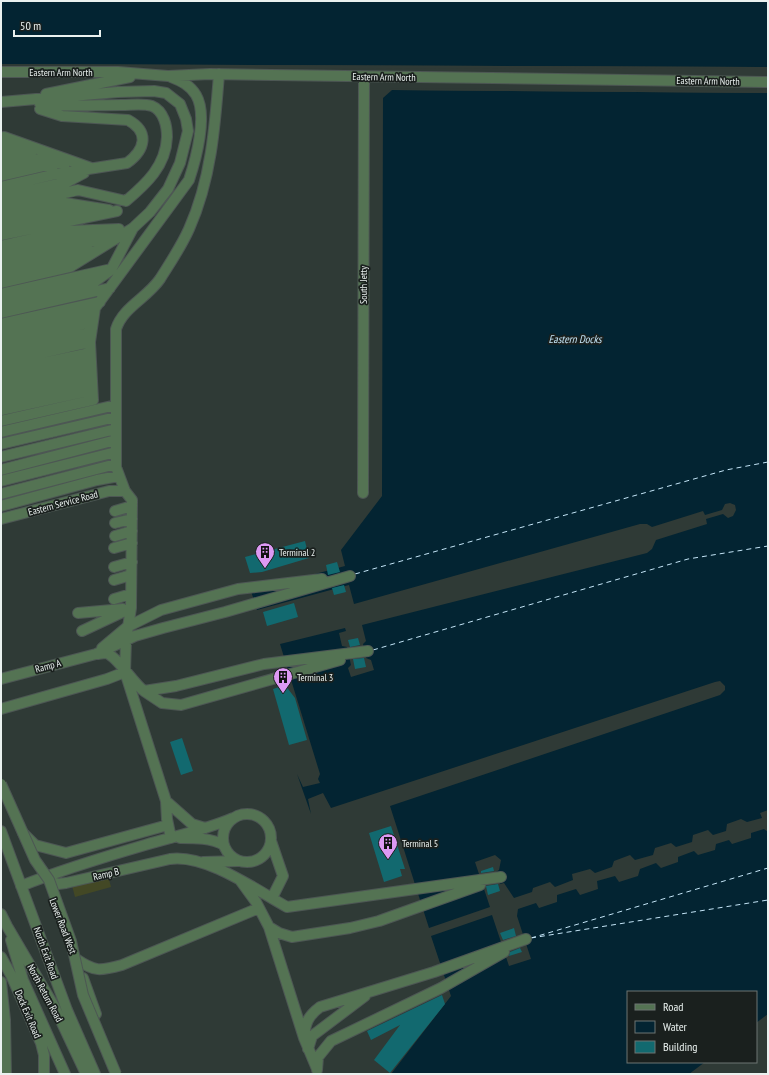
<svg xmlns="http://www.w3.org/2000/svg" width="769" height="1075" font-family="'PT Sans Narrow',sans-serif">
	<rect width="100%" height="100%" fill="#2f3a36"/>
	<path fill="#434825" d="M106,868L111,887L75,897L70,878Z"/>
	<path fill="#032432" d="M1,1H768V67L1,64Z
		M392,90L768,93V810L760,813L762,818L747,822L741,819L727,824L726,831L713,835L708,830L693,835L692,842L676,847L671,843L655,848L653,855L635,860L630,855L614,861L612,867L595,873L590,869L572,874L573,880L555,887L550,882L533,888L532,892L514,898L504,883L500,884L496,872L499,870L501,860L495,855L475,862L490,907L429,928L390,806L720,695L725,690V686L720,681L715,682L331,808L323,793L308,799L311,814L297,774L303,787L320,783L318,779L320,774L280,644L345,628L346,631L339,633L342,646L347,647L351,665L348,668L351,677L374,670L371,660L366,658L363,644L366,641L362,625L647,553L652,549L656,540L707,524L706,519L723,514L728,518L733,516L736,510L735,505L730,503L725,504L722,510L705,515L703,511L652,527L647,524H640L354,604L349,585L257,610L251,591L345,566L341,550L382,496L383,98Z
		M764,829L768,832V1014L756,1023V992H628V1062H705L689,1074H391L451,996L431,936L492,915L509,966L531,959L517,916L518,909L536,903L539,908L557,902V895L576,889L580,895L598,889L597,881L615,876L619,882L638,876L640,869L656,863L661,868L678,862V857L694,851L698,855L715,850L716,844L729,840L732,844L751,838V833Z"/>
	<path fill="#2f3a36" d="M1,64L768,67V69L211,68L1,66Z
		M392,88L768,91V93L389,90Z"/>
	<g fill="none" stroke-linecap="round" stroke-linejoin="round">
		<path stroke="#c5e6f8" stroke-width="1" stroke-dasharray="5 4" stroke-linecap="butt" d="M355,574L726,470L768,462
			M373,650L688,559L768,546
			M531,938L768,868
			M531,938L768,900"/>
	</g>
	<path fill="#12696f" d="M305,541L309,558L262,572L250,573L245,557Z
		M337,562L340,572L328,575L326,565Z
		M344,585L346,592L334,595L332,588Z
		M294,603L298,617L267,626L263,612Z
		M358,638L360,645L350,647L348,640Z
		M364,658L366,667L355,669L353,659Z
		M285,685L295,698L307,740L289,745L273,689Z
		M182,738L193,771L181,775L170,742Z
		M391,826L405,869H400L402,876L384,882L369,833Z
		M493,867L494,871L481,873V871Z
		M498,884L500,891L488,895L486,886Z
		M514,928L516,936L503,940L500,933Z
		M520,948L522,952L509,956L510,952Z
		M442,995L445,1004L390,1073L374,1060L400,1025L371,1040L367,1031Z"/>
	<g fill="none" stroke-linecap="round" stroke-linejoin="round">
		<defs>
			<path id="minor" d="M1,72H118L168,76L210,74L768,82
				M46,94L130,77
				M1,102L118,92L154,91L166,93L180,104L186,119L188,131L180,163L168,189L150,212L133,228L70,267L1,283
				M1,138L4,137L91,168
				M1,148L15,145L22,147
				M1,157L24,152L31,153
				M1,166L34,159L65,164
				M1,176L44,166H53
				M1,187L56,174L127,163C145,150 150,132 128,120L62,116L40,109
				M1,197L67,182L84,173
				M1,207L78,190L126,201C146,184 166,166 167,137C167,126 164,111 152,106C143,103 131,105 122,105C94,105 67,107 40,104
				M1,216L65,203L109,210
				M1,226L65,212H87
				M1,235L117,211
				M1,246L68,231L119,229
				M1,255L95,235
				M1,265L70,249L117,233
				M1,273L71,258L88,250
				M1,294L107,270
				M1,304L93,283L111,270L133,228
				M1,313L110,288
				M1,324L100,302
				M1,333L94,312
				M1,342L92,322
				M1,352L90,333
				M1,362L90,342
				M1,372L90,353
				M1,381L90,362
				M1,391L91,371
				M1,401L92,381
				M1,410L92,390
				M1,421L93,400L90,342L95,308L189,180C196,159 208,115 196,95C190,85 181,81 171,77
				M1,432L116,405
				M1,444L116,417
				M1,457L116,429
				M1,470L116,440
				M1,481L116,452
				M363,493L364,77
				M1,494L116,464
				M1,506L97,480L119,476
				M115,511L132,506
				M1,519L109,491H125
				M115,523L132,519
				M115,536L132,531
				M114,548L132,543
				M114,567L132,562
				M114,580L131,575
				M114,599L131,594
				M78,613L123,609
				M82,631L131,608
				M102,648L127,627L161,610L238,589L322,579
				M96,654C99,654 103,653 106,653C117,656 133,683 144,691L176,686L264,664L368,651
				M1,679L96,654L135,636L163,628L225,612L350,576
				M144,691L162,703L181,705L340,660
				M1,709L107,679L125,672
				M166,801L192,824L205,828
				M223 838a24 24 0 1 1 48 0a24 24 0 1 1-48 0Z
				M1,831L67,1010L95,1074
				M23,833L35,845L66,853L168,825
				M171,838L167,819L166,801L125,672L126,640L131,608L132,500L125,491L116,467V329C123,307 147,298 160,279C170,263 181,247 189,229C211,180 215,127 219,74
				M180,838C195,838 211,838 224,845
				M271,841L283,876L272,898
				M203,862L239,861
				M49,880L58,884L66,883L170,859C207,854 256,890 287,907L501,877
				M240,880L256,902L269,927L279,933L292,937L350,928L379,921L480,885
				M21,886C61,870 104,857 145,845C175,836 205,830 233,818
				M1,914L7,926L54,1006L86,1074
				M269,927L304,1038L317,1069
				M11,940L23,980L65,1074
				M1,957L11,975L41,1043L44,1055V1074
				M76,959C95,972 100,971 122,965L259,908
				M83,978L96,1014
				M1,982L5,1020L6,1074
				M304,1038C305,1023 308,1016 320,1007L434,972L526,939
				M308,1049L312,1036L365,996
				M317,1070L318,1057L331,1041L441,988L504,952"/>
		</defs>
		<use href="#minor" stroke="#4d5754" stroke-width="12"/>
		<use href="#minor" stroke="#547353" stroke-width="10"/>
		<defs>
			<path id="minor-bridge" d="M1,784L35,860L49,880L71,941L83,995L116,1074"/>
		</defs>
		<use href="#minor-bridge" stroke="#4d5754" stroke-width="12" stroke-linecap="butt"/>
		<use href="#minor-bridge" stroke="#547353" stroke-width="10"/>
	</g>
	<defs>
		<symbol id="building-pin" viewBox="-11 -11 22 30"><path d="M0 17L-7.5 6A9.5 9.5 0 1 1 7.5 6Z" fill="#dd99f3" stroke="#1a201e"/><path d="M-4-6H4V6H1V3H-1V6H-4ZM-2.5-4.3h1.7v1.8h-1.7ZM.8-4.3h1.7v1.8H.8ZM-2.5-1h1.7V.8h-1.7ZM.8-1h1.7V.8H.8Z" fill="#111"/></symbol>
	</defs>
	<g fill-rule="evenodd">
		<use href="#building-pin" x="254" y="541" width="22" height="30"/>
		<use href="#building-pin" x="272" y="666" width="22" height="30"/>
		<use href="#building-pin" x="377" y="832" width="22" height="30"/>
	</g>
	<g text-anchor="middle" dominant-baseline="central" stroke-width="3.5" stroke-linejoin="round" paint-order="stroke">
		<g font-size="10" fill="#eaf1ef" stroke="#1a201e">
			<text x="61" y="72">Eastern Arm North</text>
			<text transform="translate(384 77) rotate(1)">Eastern Arm North</text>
			<text transform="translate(708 81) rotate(1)">Eastern Arm North</text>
			<text transform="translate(363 285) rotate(-90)">South Jetty</text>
			<text transform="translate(63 503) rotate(-15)">Eastern Service Road</text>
			<text transform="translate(48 666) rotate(-15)">Ramp A</text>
			<text transform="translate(106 874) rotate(-13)">Ramp B</text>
			<text transform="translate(63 926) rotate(69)">Lower Road West</text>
			<text transform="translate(46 953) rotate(70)">North Exit Road</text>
			<text transform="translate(45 993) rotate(62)">North Return Road</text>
			<text transform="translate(28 1014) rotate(67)">Dock Exit Road</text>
		</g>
		<g font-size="10" fill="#eaf1ef" stroke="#1a201e" text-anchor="start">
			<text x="279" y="552">Terminal 2</text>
			<text x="297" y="677">Terminal 3</text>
			<text x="402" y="843">Terminal 5</text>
		</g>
		<g font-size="11" font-style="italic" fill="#c5e6f8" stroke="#1a201e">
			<text x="575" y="339">Eastern Docks</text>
		</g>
	</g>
	<rect width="769" height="1075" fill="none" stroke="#eaf1ef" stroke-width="4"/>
	<rect x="627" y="991" width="130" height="72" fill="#1a201e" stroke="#6d7472"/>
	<rect x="635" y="1004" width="20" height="6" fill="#547353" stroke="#6d7472"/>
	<text x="663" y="1011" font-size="12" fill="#eaf1ef">Road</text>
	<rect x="635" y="1021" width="20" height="12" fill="#032432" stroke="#6d7472"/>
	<text x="663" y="1031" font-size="12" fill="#eaf1ef">Water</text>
	<rect x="635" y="1041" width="20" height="12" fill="#12696f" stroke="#6d7472"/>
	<text x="663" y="1051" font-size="12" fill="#eaf1ef">Building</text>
	<path d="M14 30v6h86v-6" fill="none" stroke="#eaf1ef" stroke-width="2"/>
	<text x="20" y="30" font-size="12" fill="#eaf1ef" stroke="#1a201e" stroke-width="3" paint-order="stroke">50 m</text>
</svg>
